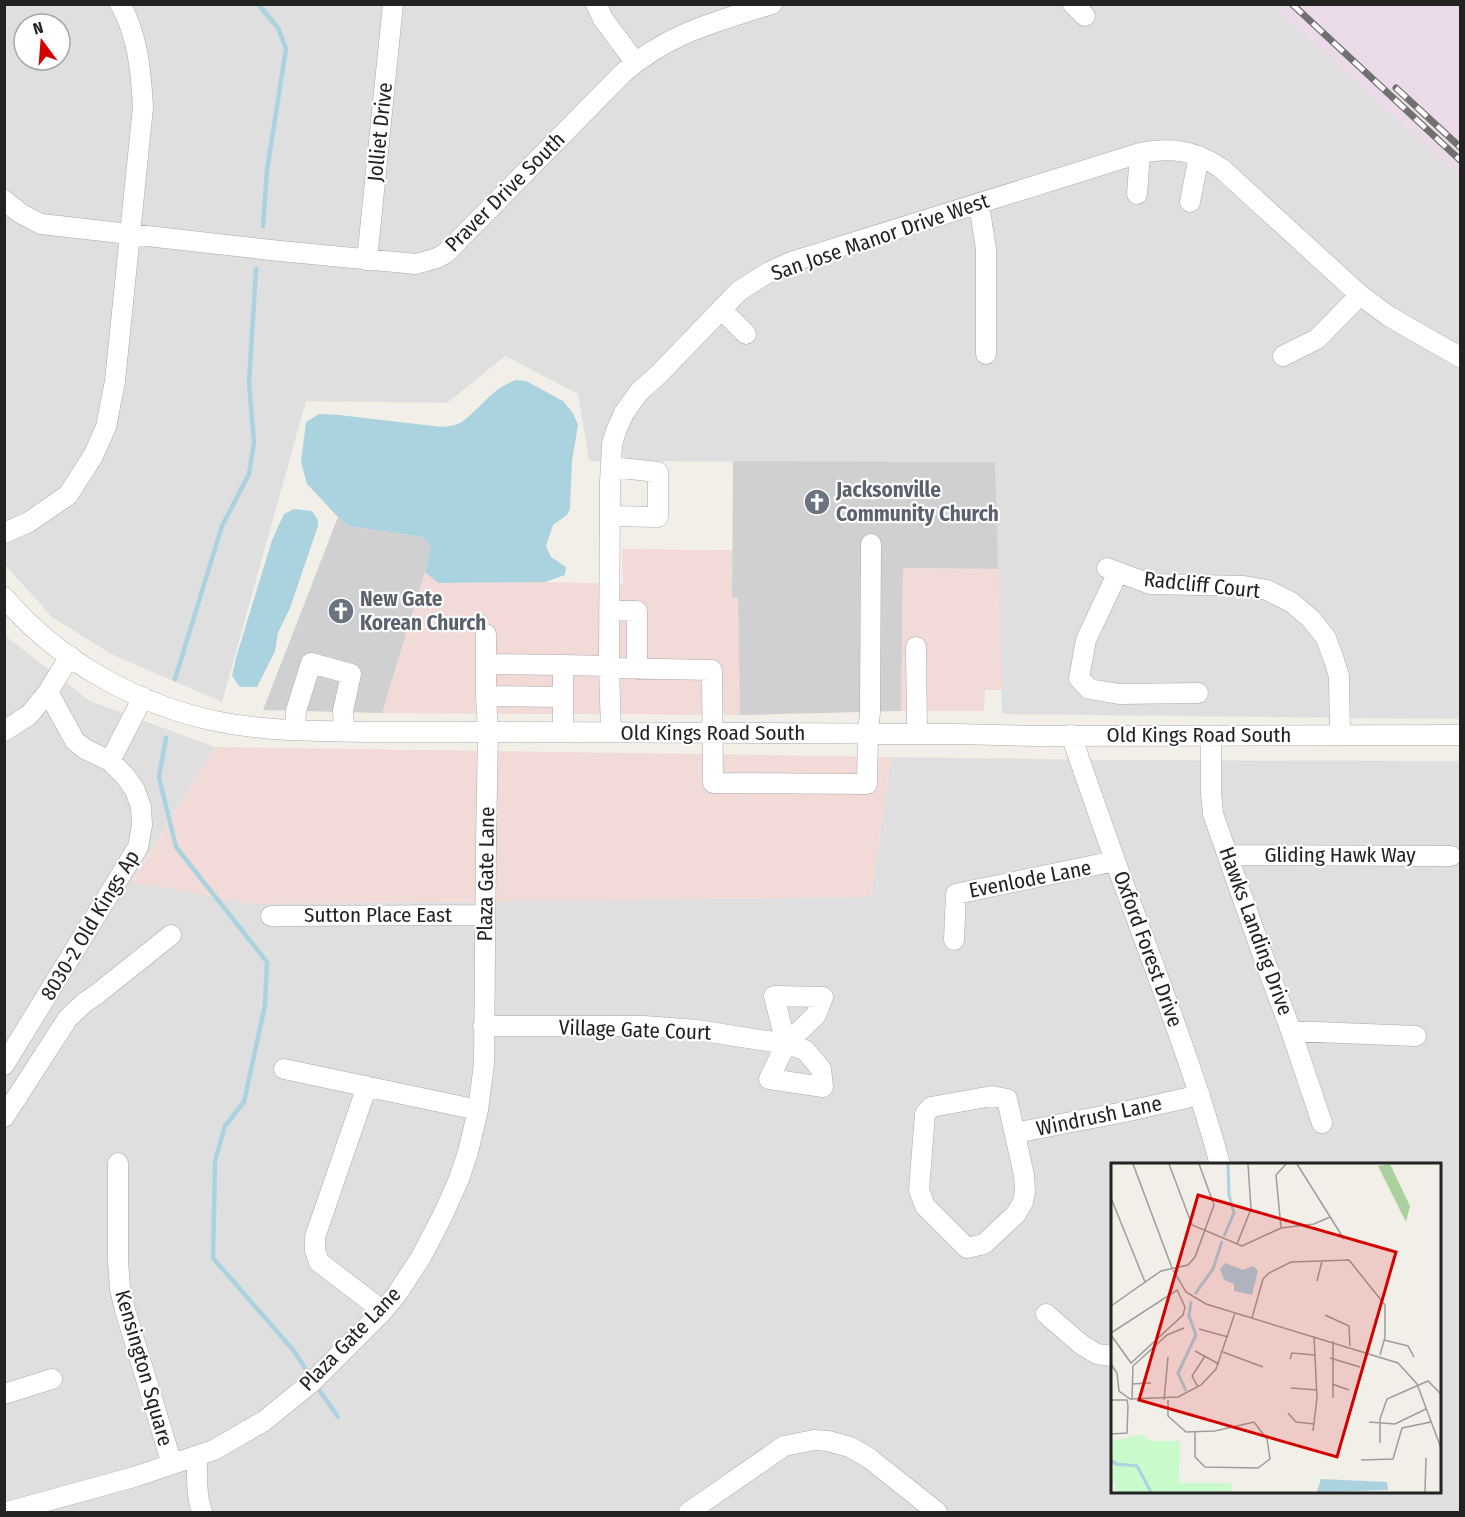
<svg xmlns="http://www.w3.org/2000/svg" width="1465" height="1517" font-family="'Fira Sans Condensed',sans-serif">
	<rect width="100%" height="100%" fill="#f2efe9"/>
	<path fill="#e0dfdf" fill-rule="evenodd" d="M5,5H1272L1460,177V719L1003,714L1002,709L994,462L589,461L578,394L505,356L447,403L306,401L222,702L111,654L52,617L5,565ZM24,24H60V60H24Z
		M4,635L90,701L215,747L132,881L254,904L871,897L891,757L1100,760L1460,761V1512H5ZM1112,1164H1440V1492H1112Z"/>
	<path fill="#f2dad9" d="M622,549L732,550V598H738L740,715L382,713L425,572L438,583L545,582L623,584Z
		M903,568L998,569L1002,690H985L984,711H901Z
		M215,747L891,757L871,897L254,904L132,882Z"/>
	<path fill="#ebdbe8" d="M1272,5H1460V177Z"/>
	<path fill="#d0d0d0" d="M733,461L995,462L998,569L903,568L901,711L740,715L738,598H732Z
		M338,517L349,526L422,537L431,546L425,572L382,713L263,710Z"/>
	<path fill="#aad3df" d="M516,380L526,381L563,401L573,413L578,425L572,461L570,509L567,515L553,525L546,546L551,557L566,567L565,575L545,582L438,583L425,572L431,546L422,537L349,526L338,517L307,484L301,462L306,422L319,414L339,415L442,427C448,426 455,426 460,423C481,409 490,389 516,380Z
		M294,509L312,511L318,520V526L290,608L278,633L275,651L257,687H240L232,676L236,658L272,540L284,514Z"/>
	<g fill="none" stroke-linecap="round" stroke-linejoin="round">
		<path stroke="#aad3df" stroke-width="4.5" d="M258,4L278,28L286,49L267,170L263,226
			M175,679L222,526L249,474L254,442L249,383L256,269
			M166,738L159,777L176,847L267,962L265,1005L244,1102L225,1126L215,1161L213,1258L294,1351L307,1371
			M317,1387L338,1417"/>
		<defs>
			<path id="minor" d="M596,4L603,19L635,62
				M1073,4L1085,16
				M1137,194L1140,153
				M4,200L20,213L41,224L280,251L416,264L437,258L446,253L623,73C669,33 715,22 772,4
				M1190,202L1199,156
				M979,205L986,249V354
				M367,260L393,4
				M721,309L746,334
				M1283,356L1317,339L1360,295
				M610,516L658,517V472L611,467
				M4,533L29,522L68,495L93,456L106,427L115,381L143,107C141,72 138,35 120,4
				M1107,568L1150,584L1244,586L1267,590L1291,602L1311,619L1326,638L1334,660L1339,676L1340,735
				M1118,572L1086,640L1079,678L1089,689L1119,694L1198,693
				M4,597C58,661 139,706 220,722C271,732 322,731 374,732C422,732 470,732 518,732C664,732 810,733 957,734L1034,736L1460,735
				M609,610L637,611V669
				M486,634V664
				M916,647L917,734
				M609,668L712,670L713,783L867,784L868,733L870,712L871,544
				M48,692L70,656
				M486,696L562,697
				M295,730L296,711L311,663L351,674L343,711L344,731
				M4,731L29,715L48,692L75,741L85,749L110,761L125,776L135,790L141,807L142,825L138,847L4,1065
				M563,732V665L609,666
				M611,732L609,666L610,482L612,444L616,431L624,413L639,392L659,374L739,291L769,272L791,262L1140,153C1171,147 1194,150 1221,168L1360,295L1390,317L1460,357
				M1071,735C1092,796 1113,857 1136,917C1166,999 1197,1080 1220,1164
				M1211,736V792L1213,814L1263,956L1291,1031L1322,1123
				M110,761L143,697
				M1228,855L1451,856
				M271,916L485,915
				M954,940L956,894L1115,861
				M483,1026H644L697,1030L786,1044L805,1050L821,1069L823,1087L769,1079L786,1044L816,1015L823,997L774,996L786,1044
				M1291,1031L1416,1036
				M284,1069L478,1110
				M367,1086L315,1237V1250L319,1262L383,1311
				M992,1096L1007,1099L1024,1175L1025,1191L1023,1202L1016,1214L984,1244L967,1248L925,1206L919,1190L925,1114L931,1107Z
				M4,1117L68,1018L84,1003L97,994L171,935
				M1015,1133L1124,1112L1200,1095
				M118,1163V1260L120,1289L125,1310L172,1464
				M1046,1314L1082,1345L1097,1354L1112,1356
				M4,1394L52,1379
				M197,1456C197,1475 196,1495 202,1512
				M7,1512L134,1477L214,1450L264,1421L312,1382L383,1311L397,1294L421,1257L442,1217L459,1179L468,1152L478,1110L484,1064L486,843L488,732L486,696V664L563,665
				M689,1512L784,1446L814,1440L828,1441L850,1447L869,1458L937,1512"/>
		</defs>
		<use href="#minor" stroke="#a9a9a9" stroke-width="21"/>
		<use href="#minor" stroke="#fff" stroke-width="20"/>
		<defs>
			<path id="rail" d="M1292,4L1460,160
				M1396,88L1460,147"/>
		</defs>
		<use href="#rail" stroke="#707070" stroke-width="7"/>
		<use href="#rail" stroke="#fff" stroke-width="4.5" stroke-dasharray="14" stroke-linecap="butt"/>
	</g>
	<defs>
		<symbol id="church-disc" viewBox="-11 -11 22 22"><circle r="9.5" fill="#6b7280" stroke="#fff"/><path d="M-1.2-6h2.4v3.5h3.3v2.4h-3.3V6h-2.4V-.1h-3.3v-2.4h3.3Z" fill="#fff"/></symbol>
	</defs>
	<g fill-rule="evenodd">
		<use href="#church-disc" x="802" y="487" width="30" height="30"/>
		<use href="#church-disc" x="326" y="596" width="30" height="30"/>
	</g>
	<g text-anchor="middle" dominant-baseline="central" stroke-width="4.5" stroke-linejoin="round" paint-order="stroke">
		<g font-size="21" fill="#222" stroke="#fff">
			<text transform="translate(380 132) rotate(-84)">Jolliet Drive</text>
			<text transform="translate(505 192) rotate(-45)">Praver Drive South</text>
			<text transform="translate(880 237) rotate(-19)">San Jose Manor Drive West</text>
			<text transform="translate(1202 585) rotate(6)">Radcliff Court</text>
			<text x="713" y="733">Old Kings Road South</text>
			<text x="1199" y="735">Old Kings Road South</text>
			<text x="1340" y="855">Gliding Hawk Way</text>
			<text transform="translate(486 874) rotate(-89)">Plaza Gate Lane</text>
			<text transform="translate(1030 879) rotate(-11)">Evenlode Lane</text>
			<text x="378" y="915">Sutton Place East</text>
			<text transform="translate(90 925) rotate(-59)">8030-2 Old Kings Ap</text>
			<text transform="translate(1256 931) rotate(70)">Hawks Landing Drive</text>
			<text transform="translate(1148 949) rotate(70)">Oxford Forest Drive</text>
			<text transform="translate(635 1030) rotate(2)">Village Gate Court</text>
			<text transform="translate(1099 1116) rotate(-12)">Windrush Lane</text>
			<text transform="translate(350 1339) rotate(-46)">Plaza Gate Lane</text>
			<text transform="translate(144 1368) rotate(74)">Kensington Square</text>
		</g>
		<g font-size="21" font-weight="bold" fill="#5b616d" stroke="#fff" text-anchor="start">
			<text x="836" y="490">Jacksonville<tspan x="836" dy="24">Community Church</tspan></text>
			<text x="360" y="599">New Gate<tspan x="360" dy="24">Korean Church</tspan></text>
		</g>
	</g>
	<g transform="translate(1111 1163)">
		<rect width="330" height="330" fill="#f2efe9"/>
		<path d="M279,1L299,43L295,59L267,3Z" fill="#add19e"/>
		<path d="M31,271L39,278H69L68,320H120L121,329H5L4,319H0V279Z" fill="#c8facc"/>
		<path d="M114,100L132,107L142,103L147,108L141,132L123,128V121L113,117L109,106ZM210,316L276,319L277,327L206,329Z" fill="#aad3df"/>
		<path fill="none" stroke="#aad3df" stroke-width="3" d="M113,73L123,50L118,32L117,1M84,131L102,106L111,78M75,228L67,210L85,172L78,153L80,138M0,297L5,301L26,303L40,329"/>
		<path fill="none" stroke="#9f9d99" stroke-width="1.5" d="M22,1L61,105L75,129L95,141L287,200L306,221L330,285M58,1L81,62L131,83L170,65L203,61L219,54M186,1L233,76M0,35L34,119M170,65L165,12L175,1M126,81L140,46L137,1M206,118L211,98M0,143L50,108L77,102L84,94L103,42L88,1M214,152L238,163L239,183M141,155L152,116L158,110L180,99L238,97L274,142V174L269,192M88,166L117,174M0,170L66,127L74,144L72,152L20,200L0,172M273,177L297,183L303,194M222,178V235M84,188L108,201M112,189L152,204M219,195L249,204M179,196L181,190L204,192M0,201L6,210L8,228L19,236L67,234L90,222L105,206L124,150M21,221L40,220M221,221L238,227M87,224L81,213L94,193M180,225L206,227M0,237H16L17,243L16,270L0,271M21,237L22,203L56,172L73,165M53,237L57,194M57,237V253L75,269L104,268L143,259L156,276L159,296L147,305L94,304L84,294V269M177,250L185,259L203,261M258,259L284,261L315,246M202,268L206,235L203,173M269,280V256L276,236L317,218L330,231M250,297L282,296L291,265L320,259M314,329L315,295"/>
		<path fill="#d40000" fill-opacity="0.15" stroke="#d40000" stroke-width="3" d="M87,32L285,89L226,294L28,237Z"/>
		<rect width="330" height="330" fill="none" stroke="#222" stroke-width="3"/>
	</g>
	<rect width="1465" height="1517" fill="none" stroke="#222222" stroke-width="12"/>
	<g transform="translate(42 42) rotate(344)"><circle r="28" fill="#ffffff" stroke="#a7a7a7" stroke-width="1.5"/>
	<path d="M0-4.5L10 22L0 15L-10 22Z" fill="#d40000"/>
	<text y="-9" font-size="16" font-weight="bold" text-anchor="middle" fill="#222222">N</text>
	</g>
</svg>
